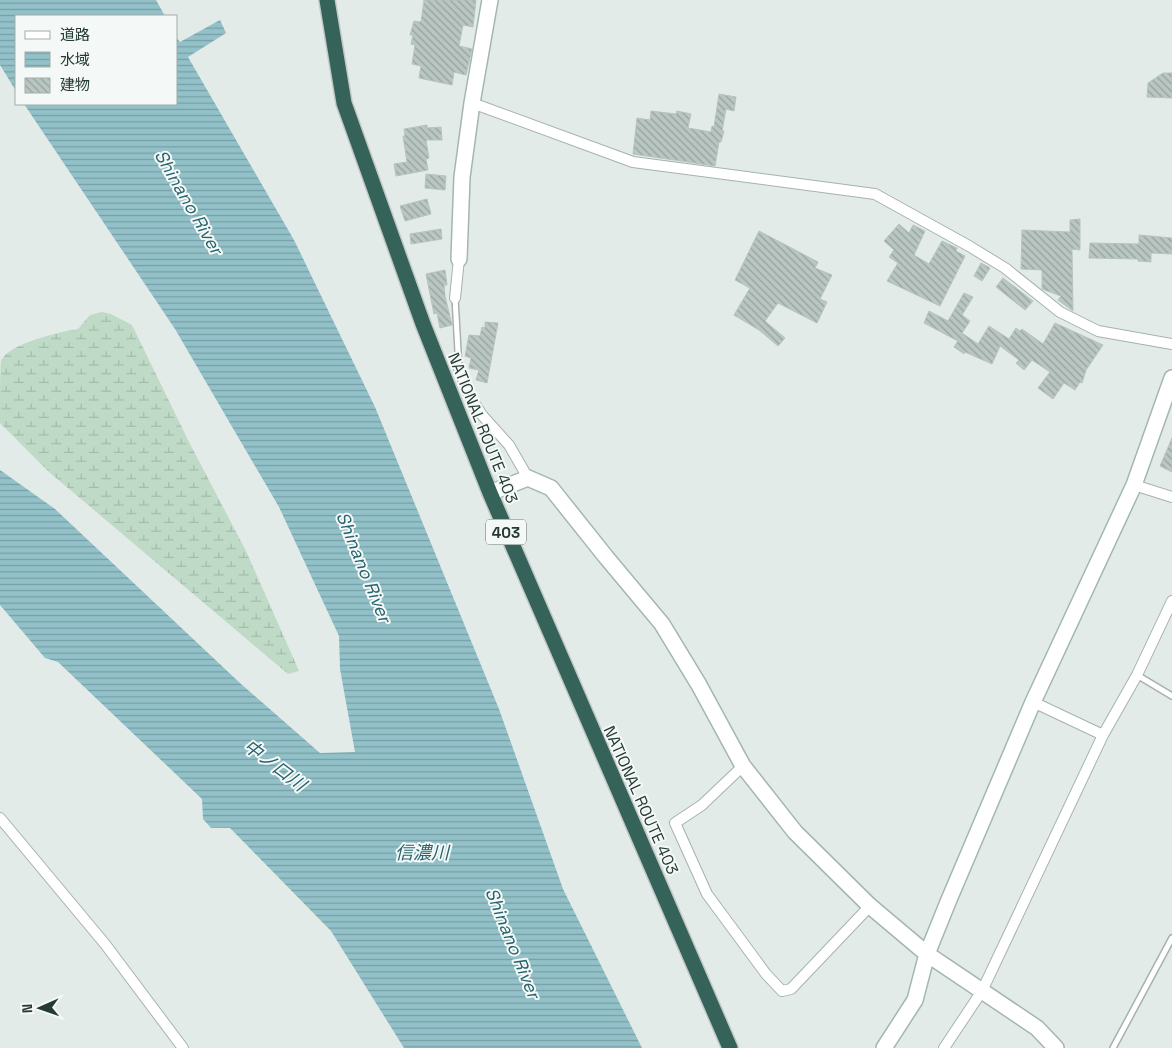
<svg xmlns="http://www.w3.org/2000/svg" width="1172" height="1048" font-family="'Space Grotesk','Noto Sans JP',sans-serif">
	<defs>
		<pattern id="wetland-marsh" width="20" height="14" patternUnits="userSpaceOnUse" patternTransform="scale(1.25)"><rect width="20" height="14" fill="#bfdac6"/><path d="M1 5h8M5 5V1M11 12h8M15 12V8" fill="none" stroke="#a4bcab"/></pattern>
		<pattern id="water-rules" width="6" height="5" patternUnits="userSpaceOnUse" patternTransform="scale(1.25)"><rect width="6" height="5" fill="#92c1c9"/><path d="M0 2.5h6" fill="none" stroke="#779ea4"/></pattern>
		<pattern id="building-back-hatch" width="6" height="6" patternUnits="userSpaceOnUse" patternTransform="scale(1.25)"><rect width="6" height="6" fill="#b9c6c1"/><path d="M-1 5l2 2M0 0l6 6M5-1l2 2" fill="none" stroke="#96a29e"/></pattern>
	</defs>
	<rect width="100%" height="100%" fill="#e3ebe8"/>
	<path fill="url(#wetland-marsh)" d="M102,312L111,314L132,325L190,444L246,551L299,671L288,674L49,472L0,423C0,411 0,369 1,361C9,343 60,332 78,329L90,315Z"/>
	<path fill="url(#water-rules)" d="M0,0H156L165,16H16V91L0,65Z
		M220,20L226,33L188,57L294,240L375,407L499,709L563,889L642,1048H404L331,931L230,828H211L203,819L202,799L58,662L45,658L0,605V470L55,509L241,684L320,753L355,752L340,669L339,636L279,507L175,329L24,104H176V37L180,42Z"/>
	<path fill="url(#building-back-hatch)" stroke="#b7c4be" d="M424,0H476L473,27L463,25L459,46L472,49L466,75L454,72L452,85L419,78L421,66L412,64L415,45L411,44L413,35H410L414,21L421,22Z
		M1163,73H1172V98L1147,97L1148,83Z
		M719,94L736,97L734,111L726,109L722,131H724L721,142H719L715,166L633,154L637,118L650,120L651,111L676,114L677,111L691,114L688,128L711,132L712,126L714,127Z
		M427,125V128L441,127L442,140H426L429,158L426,159L428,170L396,176L394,164L407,162L403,136H405L404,129Z
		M426,174L446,176L445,190L425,188Z
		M427,199L431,214L405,221L400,206Z
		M1080,219V250L1072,249L1073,311L1058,300L1061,296L1042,289V270L1021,269L1022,230L1070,232V220Z
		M899,224L909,233L913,225L925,231L914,255L929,264L942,241L957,248L956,251L965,256L940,306L887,281L898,263L889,257L894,250L884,241Z
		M441,229L442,239L411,244L410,234Z
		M759,231L818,262L815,268L832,275L820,299L827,302L817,323L778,303L765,321L785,338L778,346L759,330L734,315L750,288L735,280Z
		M1139,235L1172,238V254L1151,253V262L1138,261V259L1089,258L1090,243L1139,244Z
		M981,263L990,268L982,281L974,276Z
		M445,270L447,285H444L445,296L452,325L440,328L437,313L434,314L426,274Z
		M1003,278L1033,301L1025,310L996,287Z
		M964,293L973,297L962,315L970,321L962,333L978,344L989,326L1009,339L1016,328L1020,331L1022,329L1043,344L1055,323L1103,345L1086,370L1082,383L1080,382L1075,390L1064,383L1053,399L1038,388L1050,372L1032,360L1024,370L1016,363L1019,360L1000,346L992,364L965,352L964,354L954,347L958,341L924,323L929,311L948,321Z
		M485,322L498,323L487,383L476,380L479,370L469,368L471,358L465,356L469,335L480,336L482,327L485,328Z
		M1172,438V472L1160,466Z"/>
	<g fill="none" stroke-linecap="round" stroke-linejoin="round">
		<defs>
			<path id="lane" d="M455,298L459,369
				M1137,675L1172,696
				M1113,1048L1172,938"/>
			<path id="street" d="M472,103L633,162L875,194L969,246L1005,268L1060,312L1098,331L1172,344
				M455,298L459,259
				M459,369L470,397L482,415L509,445L528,478
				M1134,485L1172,497
				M1033,702L1103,735
				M743,766L702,805L675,823L707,894L766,974L782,991L791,989L870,906
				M0,818L105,944L183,1048
				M944,1048L982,991L1103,735L1137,675L1172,601"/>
			<path id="secondary" d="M459,259L462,177L472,103L490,0
				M490,493L528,478L551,488L606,557L662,624L699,685L743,766L795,832L870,906L927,954L1037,1028L1056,1048
				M884,1048L915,1000L927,954L948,902L1033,702L1134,485L1172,378"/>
			<path id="highway" d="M327,0L344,103L423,324L490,493L730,1048"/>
		</defs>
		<use href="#lane" stroke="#a6b2ae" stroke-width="8"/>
		<use href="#street" stroke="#a6b2ae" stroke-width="12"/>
		<use href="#secondary" stroke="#a3b6af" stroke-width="18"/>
		<use href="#highway" stroke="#c2c8c6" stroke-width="18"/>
		<use href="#lane" stroke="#fff" stroke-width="5"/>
		<use href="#street" stroke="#fff" stroke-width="10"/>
		<use href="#secondary" stroke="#fff" stroke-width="15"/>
		<use href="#highway" stroke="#356359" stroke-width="15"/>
	</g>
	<g text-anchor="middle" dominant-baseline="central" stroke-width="4" stroke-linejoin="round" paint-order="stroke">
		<rect fill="#f4f8f6" stroke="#63736e" stroke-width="1" x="486" y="519.5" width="40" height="25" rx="4"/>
		<g font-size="15" font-weight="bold" fill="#253a34">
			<text x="506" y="532">403</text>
		</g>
		<g font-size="16" fill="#253a34" stroke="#f4f8f6">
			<text transform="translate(483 428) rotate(68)">NATIONAL ROUTE 403</text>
			<text transform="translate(641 800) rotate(66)">NATIONAL ROUTE 403</text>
		</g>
		<g font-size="18" font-style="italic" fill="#27646f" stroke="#f4f8f6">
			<text transform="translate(189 202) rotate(60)">Shinano River</text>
			<text transform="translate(364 567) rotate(68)">Shinano River</text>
			<text transform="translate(275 765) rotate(37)">中ノ口川</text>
			<text x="422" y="852">信濃川</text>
			<text transform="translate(513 943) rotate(68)">Shinano River</text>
		</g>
	</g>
	<rect x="15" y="15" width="162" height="90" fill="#f4f8f6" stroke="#a1aca8"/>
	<rect x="25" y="31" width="25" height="8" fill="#ffffff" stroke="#a1aca8"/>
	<text x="60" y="40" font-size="15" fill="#253a34">道路</text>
	<rect x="25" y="52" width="25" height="15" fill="url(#water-rules)" stroke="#a1aca8"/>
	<text x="60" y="65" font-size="15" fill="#253a34">水域</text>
	<rect x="25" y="78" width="25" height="15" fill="url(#building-back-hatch)" stroke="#a1aca8"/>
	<text x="60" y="90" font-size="15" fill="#253a34">建物</text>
	<g transform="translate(40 1008) rotate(268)" stroke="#f4f8f6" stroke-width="4" paint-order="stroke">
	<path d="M0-4L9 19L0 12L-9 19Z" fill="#253a34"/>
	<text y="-8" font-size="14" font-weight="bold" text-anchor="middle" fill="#253a34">N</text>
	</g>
</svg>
